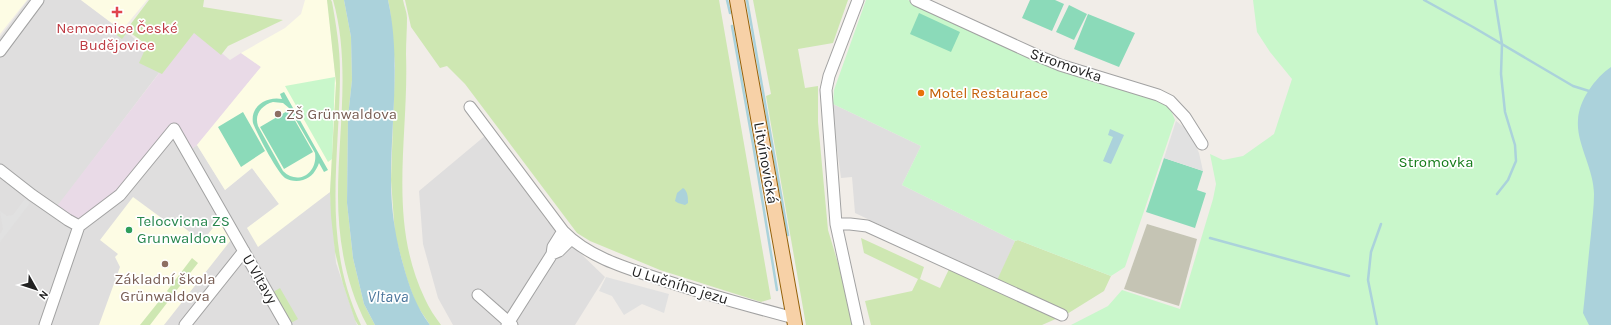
<svg xmlns="http://www.w3.org/2000/svg" width="1611" height="325" font-family="Karla,sans-serif">
	<rect width="100%" height="100%" fill="#f1ede8"/>
	<path fill="#dfdede" d="M28,0H81L113,24L123,29L165,65L55,210L173,130L188,152L197,145L225,190L252,168L279,204L247,228L319,199L330,192L336,263L357,325H0V37Z
		M833,104L921,146L902,185L1015,241L998,280L855,213L852,177L841,178L834,126Z
		M486,135L547,221L605,277L575,325H453L438,298L423,244L419,191Z"/>
	<path fill="#e9dae7" d="M193,29L230,60L241,53L261,67L197,145L188,152L174,129L120,195L79,226L54,210Z"/>
	<path fill="#fdfce4" d="M0,0H27L0,34Z
		M81,0H147L123,29L113,24Z
		M305,0H327L328,5L336,83L330,192L258,247L247,228L279,204L252,168L225,190L197,145L261,67L241,53L285,28L301,14Z
		M133,197L167,222L171,217L202,242L219,220L231,240L164,325H99L120,267L115,257L118,254L100,240Z"/>
	<path fill="#c5c4b4" d="M1147,224L1197,239L1179,306L1124,289Z"/>
	<path fill="#cee7b2" d="M149,0H204L203,7L283,20L228,46L221,55L194,33L162,74L139,63L147,45L128,31L122,39L110,30L130,25Z
		M327,0H331L332,2C336,24 340,48 340,71C340,160 321,240 361,325H358L355,320L343,284L335,252L331,216L330,192L336,83Z
		M333,0H344L351,37L352,80L348,117L347,203L353,258L364,304L375,325H367C346,286 338,240 338,196C338,130 351,64 333,0Z
		M388,0H403C404,6 407,12 407,18C407,30 406,42 406,54C409,138 387,220 425,299C429,308 435,317 441,325H430L416,304L407,279L395,235L391,180L395,66L390,10Z
		M405,0H719L771,299L761,302L660,270L590,241L577,233L465,84L447,66L440,68L411,27Z
		M753,0H848L833,43L798,49L805,88L818,86V122L828,230L844,283L853,325H806L766,96L771,94Z
		M861,238L924,267L920,279L940,288L950,267L994,287L1015,241L1018,240L1111,276L1104,291L1067,314L1042,325H871L865,301L912,291L918,279L864,253Z
		M192,258L198,263L172,296L167,291Z
		M280,288L298,319L291,323L273,292Z
		M164,295L170,299L150,325H140Z"/>
	<path fill="#c9f7cb" d="M866,0H908L1034,58L1159,100L1170,108L1175,120L1125,267L1111,276L1018,240L1015,241L902,185L921,146L833,104L834,90Z
		M1253,0H1611V325H1071L1108,306L1122,290L1180,309L1213,199L1216,184L1210,154L1223,160L1243,156L1274,134L1292,79L1270,52L1257,32Z
		M335,77L332,159L328,162L285,86Z"/>
	<path fill="#8bdab9" fill-rule="evenodd" d="M1030,0H1055L1064,4L1052,31L1022,18Z
		M1069,5L1087,14L1074,40L1056,32Z
		M919,13L960,32L951,52L910,34Z
		M1088,14L1135,33L1119,67L1074,49Z
		M284,92L328,170L324,172L319,163C316,171 312,177 303,180C297,182 290,181 285,178C277,172 257,134 253,123C250,106 267,96 282,99L280,94ZM273,102L283,103L289,108L315,153C318,173 298,186 283,171L258,126C254,114 262,105 273,102Z
		M289,110L313,152L284,169L260,127Z
		M243,112L265,151L241,167L218,127Z
		M1164,158L1203,171L1197,190L1206,193L1195,228L1146,212Z"/>
	<path fill="#e1e1e1" d="M1176,121L1189,131L1199,153L1203,171L1164,158Z
		M25,199L30,203L0,242V234L3,229L0,211L7,216L13,215Z
		M606,277L669,294L664,313L642,304L624,315L612,296L599,291Z"/>
	<path fill="#abd2db" d="M344,0H388C401,59 391,120 391,180C391,209 395,236 403,264C409,286 416,307 430,325H375L364,304L353,258L347,203L348,117L352,80L351,37Z
		M1611,67V325H1589L1583,313C1586,286 1588,260 1591,234C1592,221 1594,207 1594,194C1594,169 1576,143 1578,120C1579,100 1595,78 1611,67Z
		M1110,129L1124,135L1111,164L1103,161L1113,137L1108,135Z
		M683,188C688,191 688,198 688,203L685,205L678,203L675,201L677,193Z"/>
	<g fill="none" stroke-linecap="round" stroke-linejoin="round">
		<path stroke="#abd2db" stroke-width="2.5" d="M727,0L730,13
			M747,0L788,235
			M1424,0L1473,27L1573,86L1589,91
			M1495,0L1502,44L1501,74L1505,112L1515,145L1516,161L1508,180L1497,194
			M732,26L754,150L777,290
			M1210,238L1349,276
			M1377,325L1368,280L1371,252L1381,224"/>
		<defs>
			<path id="minor" d="M858,0L829,76L826,90L836,224L858,325
				M916,0L1036,55L1060,65L1158,95L1170,101L1185,117L1202,144
				M0,51L38,0
				M470,107L563,231C588,257 626,268 660,279C704,294 749,306 794,318
				M0,170L32,195L68,220L79,226
				M836,224H850L867,226L1062,315
				M552,254L559,251L571,239
				M478,295L512,325
				M45,325L79,226L120,195L174,129L286,325
				M185,325L244,251
				M507,325L552,254L553,247L563,231"/>
			<path id="major" d="M737,0L795,325"/>
		</defs>
		<use href="#minor" stroke="#a2a2a2" stroke-width="13"/>
		<use href="#major" stroke="#956109" stroke-width="16"/>
		<use href="#minor" stroke="#fff" stroke-width="11"/>
		<use href="#major" stroke="#f7d1a7" stroke-width="14"/>
	</g>
	<path fill="#e0444e" stroke="#fff" stroke-width="1.5" d="M115 6h4v4h4v4h-4v4h-4v-4h-4v-4h4z"/>
	<circle fill="#e8710a" stroke="#fff" stroke-width="1.5" cx="921" cy="93" r="4"/>
	<g fill="#8d6e63" stroke="#fff" stroke-width="1.5">
		<circle cx="278" cy="114" r="4"/>
		<circle cx="165" cy="264" r="4"/>
	</g>
	<circle fill="#2e9e5b" stroke="#fff" stroke-width="1.5" cx="129" cy="230" r="4"/>
	<g text-anchor="middle" dominant-baseline="central" stroke-width="3.5" stroke-linejoin="round" paint-order="stroke">
		<g font-size="15" fill="#be3a42" stroke="#fff">
			<text x="117" y="28">Nemocnice České<tspan x="117" dy="17">Budějovice</tspan></text>
		</g>
		<g font-size="15" fill="#212121" stroke="#fff">
			<text transform="translate(1066 65) rotate(19)">Stromovka</text>
			<text transform="translate(766 163) rotate(80)">Litvínovická</text>
			<text transform="translate(260 279) rotate(60)">U Vltavy</text>
			<text transform="translate(680 285) rotate(17)">U Lučního jezu</text>
		</g>
		<g font-size="15" fill="#c56008" stroke="#fff" text-anchor="start">
			<text x="929" y="93">Motel Restaurace</text>
		</g>
		<g font-size="15" fill="#785e54" stroke="#fff" text-anchor="start">
			<text x="286" y="114">ZŠ Grünwaldova</text>
			<text x="165" y="279" text-anchor="middle">Základní škola<tspan x="165" dy="17">Grünwaldova</tspan></text>
		</g>
		<g font-size="15" fill="#137b18" stroke="#fff">
			<text x="1436" y="162">Stromovka</text>
		</g>
		<g font-size="15" fill="#27864d" stroke="#fff" text-anchor="start">
			<text x="137" y="221">Telocvicna ZS<tspan x="137" dy="17">Grunwaldova</tspan></text>
		</g>
		<g font-size="16" font-style="italic" fill="#4c779c" stroke="#fff">
			<text x="388" y="296">Vltava</text>
		</g>
	</g>
	<g transform="translate(36 289) rotate(129)" stroke="#ffffff" stroke-width="3" paint-order="stroke">
	<path d="M0-3L7 15L0 10L-7 15Z" fill="#212121"/>
	<text y="-6" font-size="11" font-weight="bold" text-anchor="middle" fill="#212121">N</text>
	</g>
</svg>
